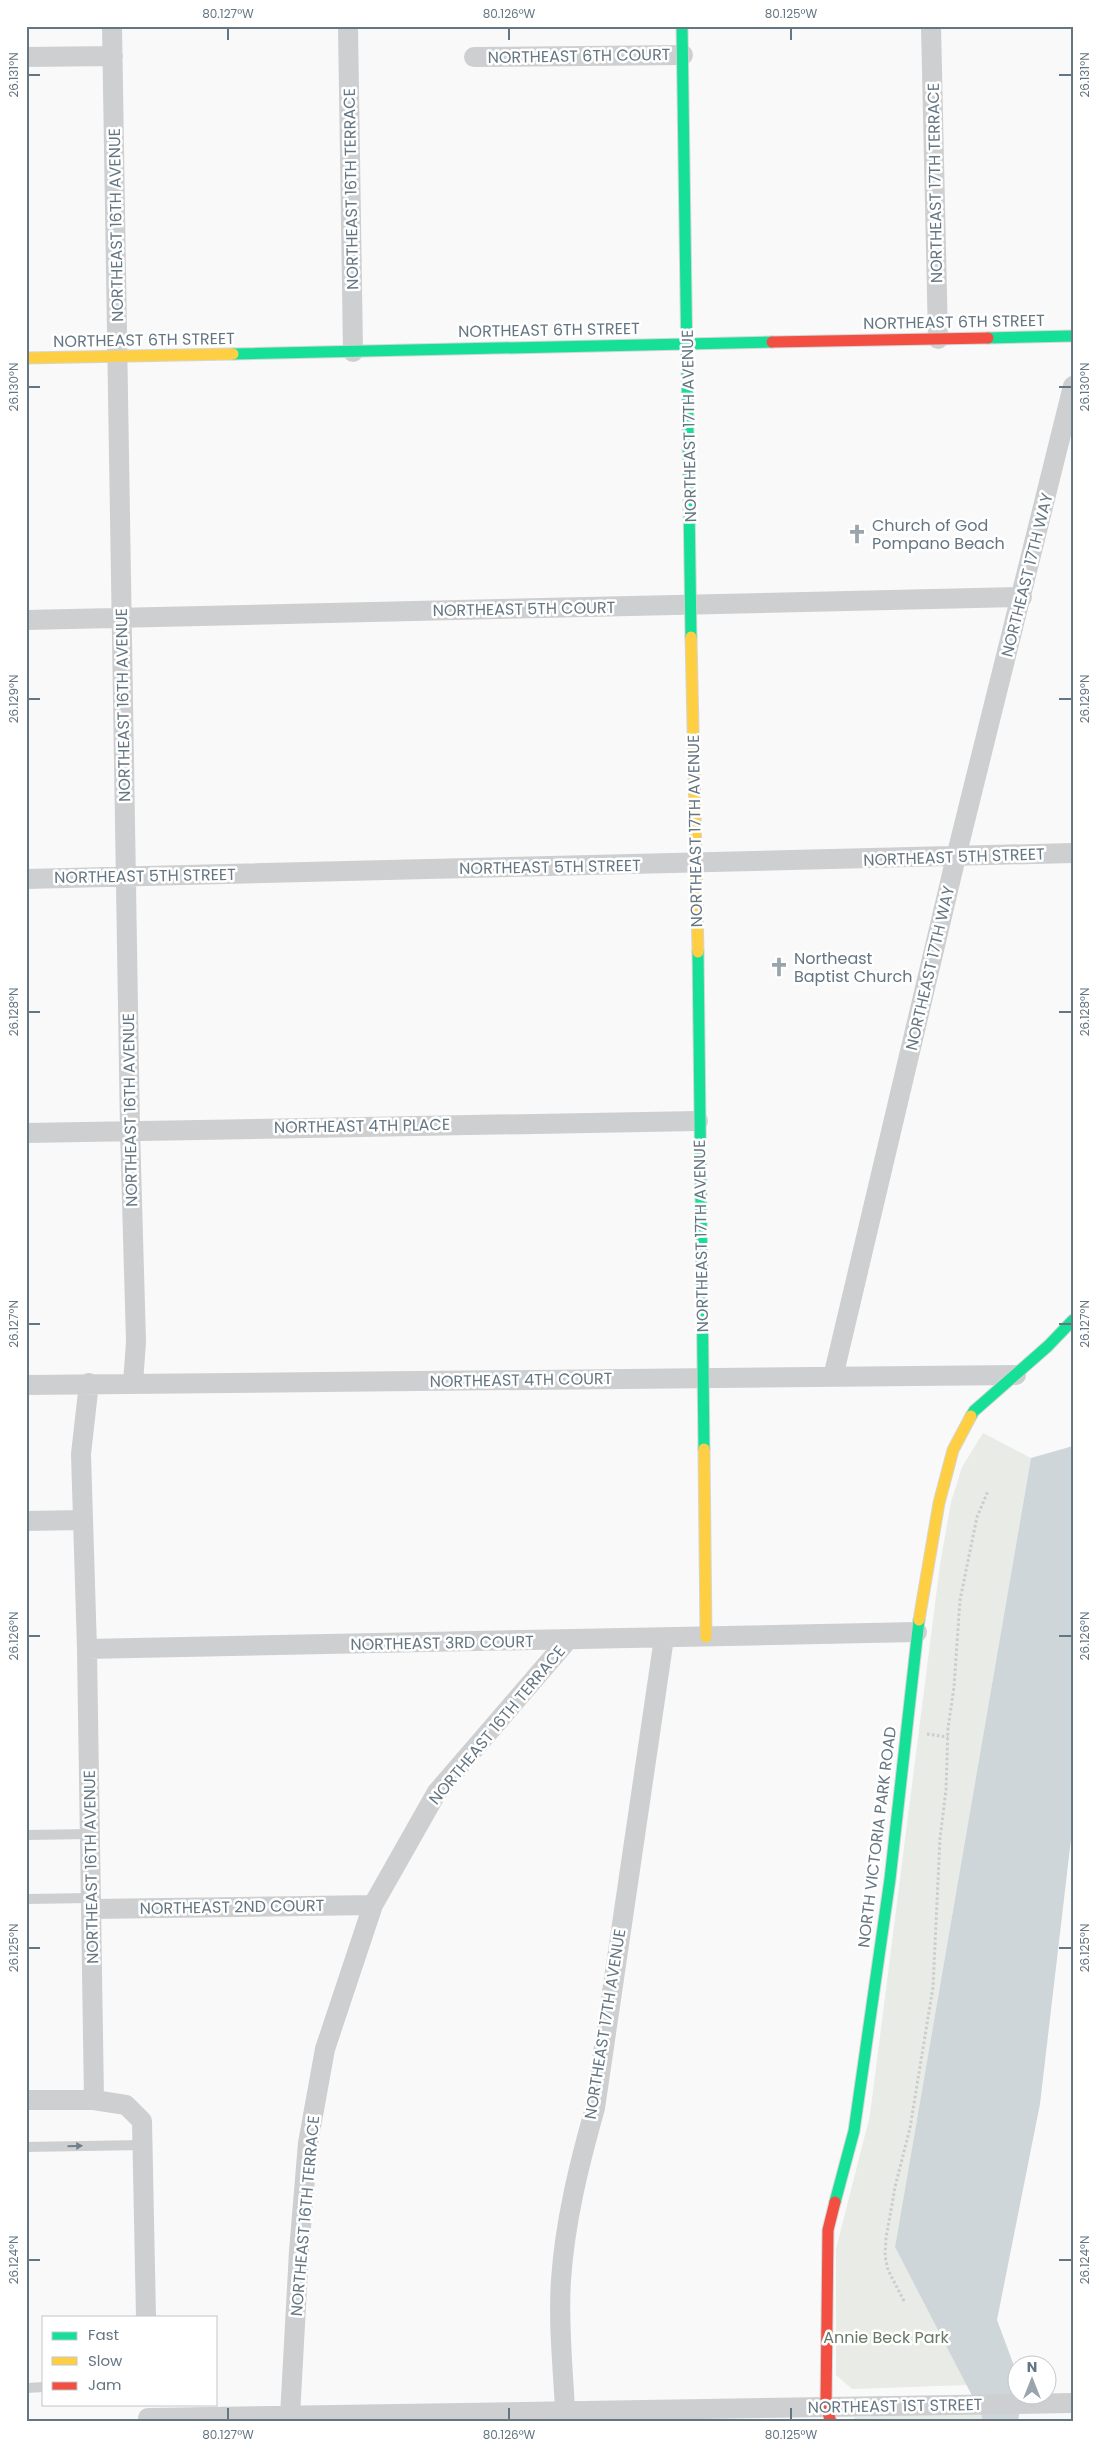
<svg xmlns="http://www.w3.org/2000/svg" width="1099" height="2448" font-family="Poppins,sans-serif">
	<rect width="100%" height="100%" fill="#f9f9f9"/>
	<path fill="#e8ebe6" d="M983,1433L1031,1458L895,2247L967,2385L852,2389L836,2375V2249L870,2115L940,1565L951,1502L962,1467Z
		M981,2413L983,2422H852L855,2417Z"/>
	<path fill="#ced6d9" d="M1073,1446V1822L1040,2104L997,2320L1016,2371V2396H1022L1018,2422H983L981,2413L895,2247L1031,1458Z"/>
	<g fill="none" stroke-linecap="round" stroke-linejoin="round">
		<defs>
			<path id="fast" d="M682,26L691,637
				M988,338L1073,336
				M233,354L772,342
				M698,952L704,1449
				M971,1416L974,1411L1048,1346L1073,1320
				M835,2202L854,2131L890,1879L919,1620"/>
			<path id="slow" d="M26,358L233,354
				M691,637L698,952
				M704,1449L706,1637
				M919,1620L939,1503L953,1450L971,1416"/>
			<path id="jam" d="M772,342L988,338
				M831,2422L826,2406L828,2230L835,2202"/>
		</defs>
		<use href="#fast" stroke="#d5d6d7" stroke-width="13"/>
		<use href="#slow" stroke="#d5d6d7" stroke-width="13"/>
		<use href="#jam" stroke="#d5d6d7" stroke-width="13"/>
		<path stroke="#cbcccd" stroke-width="3" stroke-dasharray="2.5 2.5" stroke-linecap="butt" d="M927,1734L948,1737
			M904,2301L888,2270L885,2256L886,2238L895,2187L910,2128L933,1987L940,1838L946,1790L948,1728L954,1687L960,1600L977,1517L988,1491"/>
		<path stroke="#cecfd0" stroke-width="10" d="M26,1835L90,1834
			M26,1899L91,1898
			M26,2147L142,2145
			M26,2388L44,2387"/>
		<path stroke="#cecfd0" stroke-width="20" d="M112,26L130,1130L136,1342L133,1383
			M348,26L353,352
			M931,26L938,339
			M26,57L113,56
			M474,57L683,55
			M26,620L1022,597
			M26,879L1073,853
			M26,1133L698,1121
			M833,1377L956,857L1073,386
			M89,1383L81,1454L87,1649L94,2100L126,2105L142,2121L146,2317
			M26,1385L1016,1375
			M26,1521L82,1520
			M87,1649L917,1632
			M91,1909L373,1905
			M26,2100H94
			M565,2410C563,2368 558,2323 561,2280C565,2221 579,2165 595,2108L664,1638
			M290,2416L299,2251L308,2143L325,2049L373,1905L437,1792L567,1641
			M148,2418L1073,2403"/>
		<use href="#fast" stroke="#16e098" stroke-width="11"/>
		<use href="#slow" stroke="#ffcf43" stroke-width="11"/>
		<use href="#jam" stroke="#f24e42" stroke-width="11"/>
	</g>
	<defs><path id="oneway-solid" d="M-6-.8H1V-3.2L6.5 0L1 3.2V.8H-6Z" transform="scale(1.25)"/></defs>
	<use fill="#707f8b" href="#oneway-solid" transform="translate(75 2146) rotate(-1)"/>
	<path fill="none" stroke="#657683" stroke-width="2" d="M228,28V40M509,28V40M791,28V40M28,75H40M1059,75H1072M28,387H40M1059,387H1072M28,699H40M1059,699H1072M28,1012H40M1059,1012H1072M28,1324H40M1059,1324H1072M28,1636H40M1059,1636H1072M28,1948H40M1059,1948H1072M28,2260H40M1059,2260H1072M228,2408V2420M509,2408V2420M791,2408V2420"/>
	<defs>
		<symbol id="church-bare" viewBox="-9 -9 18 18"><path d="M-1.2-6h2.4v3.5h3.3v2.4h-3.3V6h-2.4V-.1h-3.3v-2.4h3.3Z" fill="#99a4ac" stroke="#fff" stroke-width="2.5" paint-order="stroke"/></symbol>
	</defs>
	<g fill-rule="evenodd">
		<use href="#church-bare" x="843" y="520" width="28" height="28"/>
		<use href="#church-bare" x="765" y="953" width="28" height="28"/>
	</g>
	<g text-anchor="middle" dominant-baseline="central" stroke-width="5" stroke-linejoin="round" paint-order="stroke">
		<g font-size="16" fill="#657683" stroke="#fff">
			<text transform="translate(579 56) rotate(-1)">NORTHEAST 6TH COURT</text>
			<text transform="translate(935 183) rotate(-91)">NORTHEAST 17TH TERRACE</text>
			<text transform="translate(351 189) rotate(-91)">NORTHEAST 16TH TERRACE</text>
			<text transform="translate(116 225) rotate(-91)">NORTHEAST 16TH AVENUE</text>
			<text transform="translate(954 322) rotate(-1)">NORTHEAST 6TH STREET</text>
			<text transform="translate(549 330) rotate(-1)">NORTHEAST 6TH STREET</text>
			<text transform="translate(144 340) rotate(-1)">NORTHEAST 6TH STREET</text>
			<text transform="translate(689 426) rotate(-91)">NORTHEAST 17TH AVENUE</text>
			<text transform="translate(1027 575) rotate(-76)">NORTHEAST 17TH WAY</text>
			<text transform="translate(524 609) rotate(-1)">NORTHEAST 5TH COURT</text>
			<text transform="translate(123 705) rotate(-91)">NORTHEAST 16TH AVENUE</text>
			<text transform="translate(695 831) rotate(-91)">NORTHEAST 17TH AVENUE</text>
			<text transform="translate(954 857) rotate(-2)">NORTHEAST 5TH STREET</text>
			<text transform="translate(550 867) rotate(-1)">NORTHEAST 5TH STREET</text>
			<text transform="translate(145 876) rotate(-1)">NORTHEAST 5TH STREET</text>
			<text transform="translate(930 968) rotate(-77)">NORTHEAST 17TH WAY</text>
			<text transform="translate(130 1110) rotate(-91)">NORTHEAST 16TH AVENUE</text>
			<text transform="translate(362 1126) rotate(-1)">NORTHEAST 4TH PLACE</text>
			<text transform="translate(701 1236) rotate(-91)">NORTHEAST 17TH AVENUE</text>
			<text transform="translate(521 1380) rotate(-1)">NORTHEAST 4TH COURT</text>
			<text transform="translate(442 1643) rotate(-1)">NORTHEAST 3RD COURT</text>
			<text transform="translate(497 1725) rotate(-50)">NORTHEAST 16TH TERRACE</text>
			<text transform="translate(877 1837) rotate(-83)">NORTH VICTORIA PARK ROAD</text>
			<text transform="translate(91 1867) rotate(-91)">NORTHEAST 16TH AVENUE</text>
			<text transform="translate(232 1907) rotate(-1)">NORTHEAST 2ND COURT</text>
			<text transform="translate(605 2024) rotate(-81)">NORTHEAST 17TH AVENUE</text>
			<text transform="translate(305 2216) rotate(-85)">NORTHEAST 16TH TERRACE</text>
			<text transform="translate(895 2406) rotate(-1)">NORTHEAST 1ST STREET</text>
		</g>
		<g font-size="16" fill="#657683" stroke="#fff" text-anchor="start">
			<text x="872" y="525">Church of God<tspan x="872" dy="18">Pompano Beach</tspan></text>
			<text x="794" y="958">Northeast<tspan x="794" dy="18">Baptist Church</tspan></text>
		</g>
		<g font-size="16" fill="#687a64" stroke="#fff">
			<text x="886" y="2337">Annie Beck Park</text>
		</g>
	</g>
	<rect width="1099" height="2448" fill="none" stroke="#ffffff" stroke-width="55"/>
	<rect x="42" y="2316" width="175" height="90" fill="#ffffff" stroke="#c1c8cd"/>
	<rect x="52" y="2332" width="25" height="8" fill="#16e098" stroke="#c1c8cd"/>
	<text x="88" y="2340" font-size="15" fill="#657683">Fast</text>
	<rect x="52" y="2357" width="25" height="8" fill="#ffcf43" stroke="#c1c8cd"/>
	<text x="88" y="2366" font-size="15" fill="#657683">Slow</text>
	<rect x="52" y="2382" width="25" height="8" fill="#f24e42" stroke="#c1c8cd"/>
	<text x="88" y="2390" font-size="15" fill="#657683">Jam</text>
	<g transform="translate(1032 2380)"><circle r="24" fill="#ffffff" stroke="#c1c8cd"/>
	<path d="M0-4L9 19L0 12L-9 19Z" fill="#99a4ac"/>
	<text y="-8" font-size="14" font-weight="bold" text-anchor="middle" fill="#657683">N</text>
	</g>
	<rect x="28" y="28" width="1044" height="2392" fill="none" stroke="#657683" stroke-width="2"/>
	<g font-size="12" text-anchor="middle" fill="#657683">
		<text x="228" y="18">80.127°W</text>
		<text x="509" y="18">80.126°W</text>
		<text x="791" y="18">80.125°W</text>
		<text transform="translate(14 75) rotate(-90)" y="4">26.131°N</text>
		<text transform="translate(1085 75) rotate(-90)" y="4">26.131°N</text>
		<text transform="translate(14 387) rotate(-90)" y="4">26.130°N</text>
		<text transform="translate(1085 387) rotate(-90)" y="4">26.130°N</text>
		<text transform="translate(14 699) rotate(-90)" y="4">26.129°N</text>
		<text transform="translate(1085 699) rotate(-90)" y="4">26.129°N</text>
		<text transform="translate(14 1012) rotate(-90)" y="4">26.128°N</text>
		<text transform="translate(1085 1012) rotate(-90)" y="4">26.128°N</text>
		<text transform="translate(14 1324) rotate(-90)" y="4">26.127°N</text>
		<text transform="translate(1085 1324) rotate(-90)" y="4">26.127°N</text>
		<text transform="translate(14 1636) rotate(-90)" y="4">26.126°N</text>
		<text transform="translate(1085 1636) rotate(-90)" y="4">26.126°N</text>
		<text transform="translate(14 1948) rotate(-90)" y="4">26.125°N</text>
		<text transform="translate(1085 1948) rotate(-90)" y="4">26.125°N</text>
		<text transform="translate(14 2260) rotate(-90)" y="4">26.124°N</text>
		<text transform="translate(1085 2260) rotate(-90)" y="4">26.124°N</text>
		<text x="228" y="2439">80.127°W</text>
		<text x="509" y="2439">80.126°W</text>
		<text x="791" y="2439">80.125°W</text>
	</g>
</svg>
